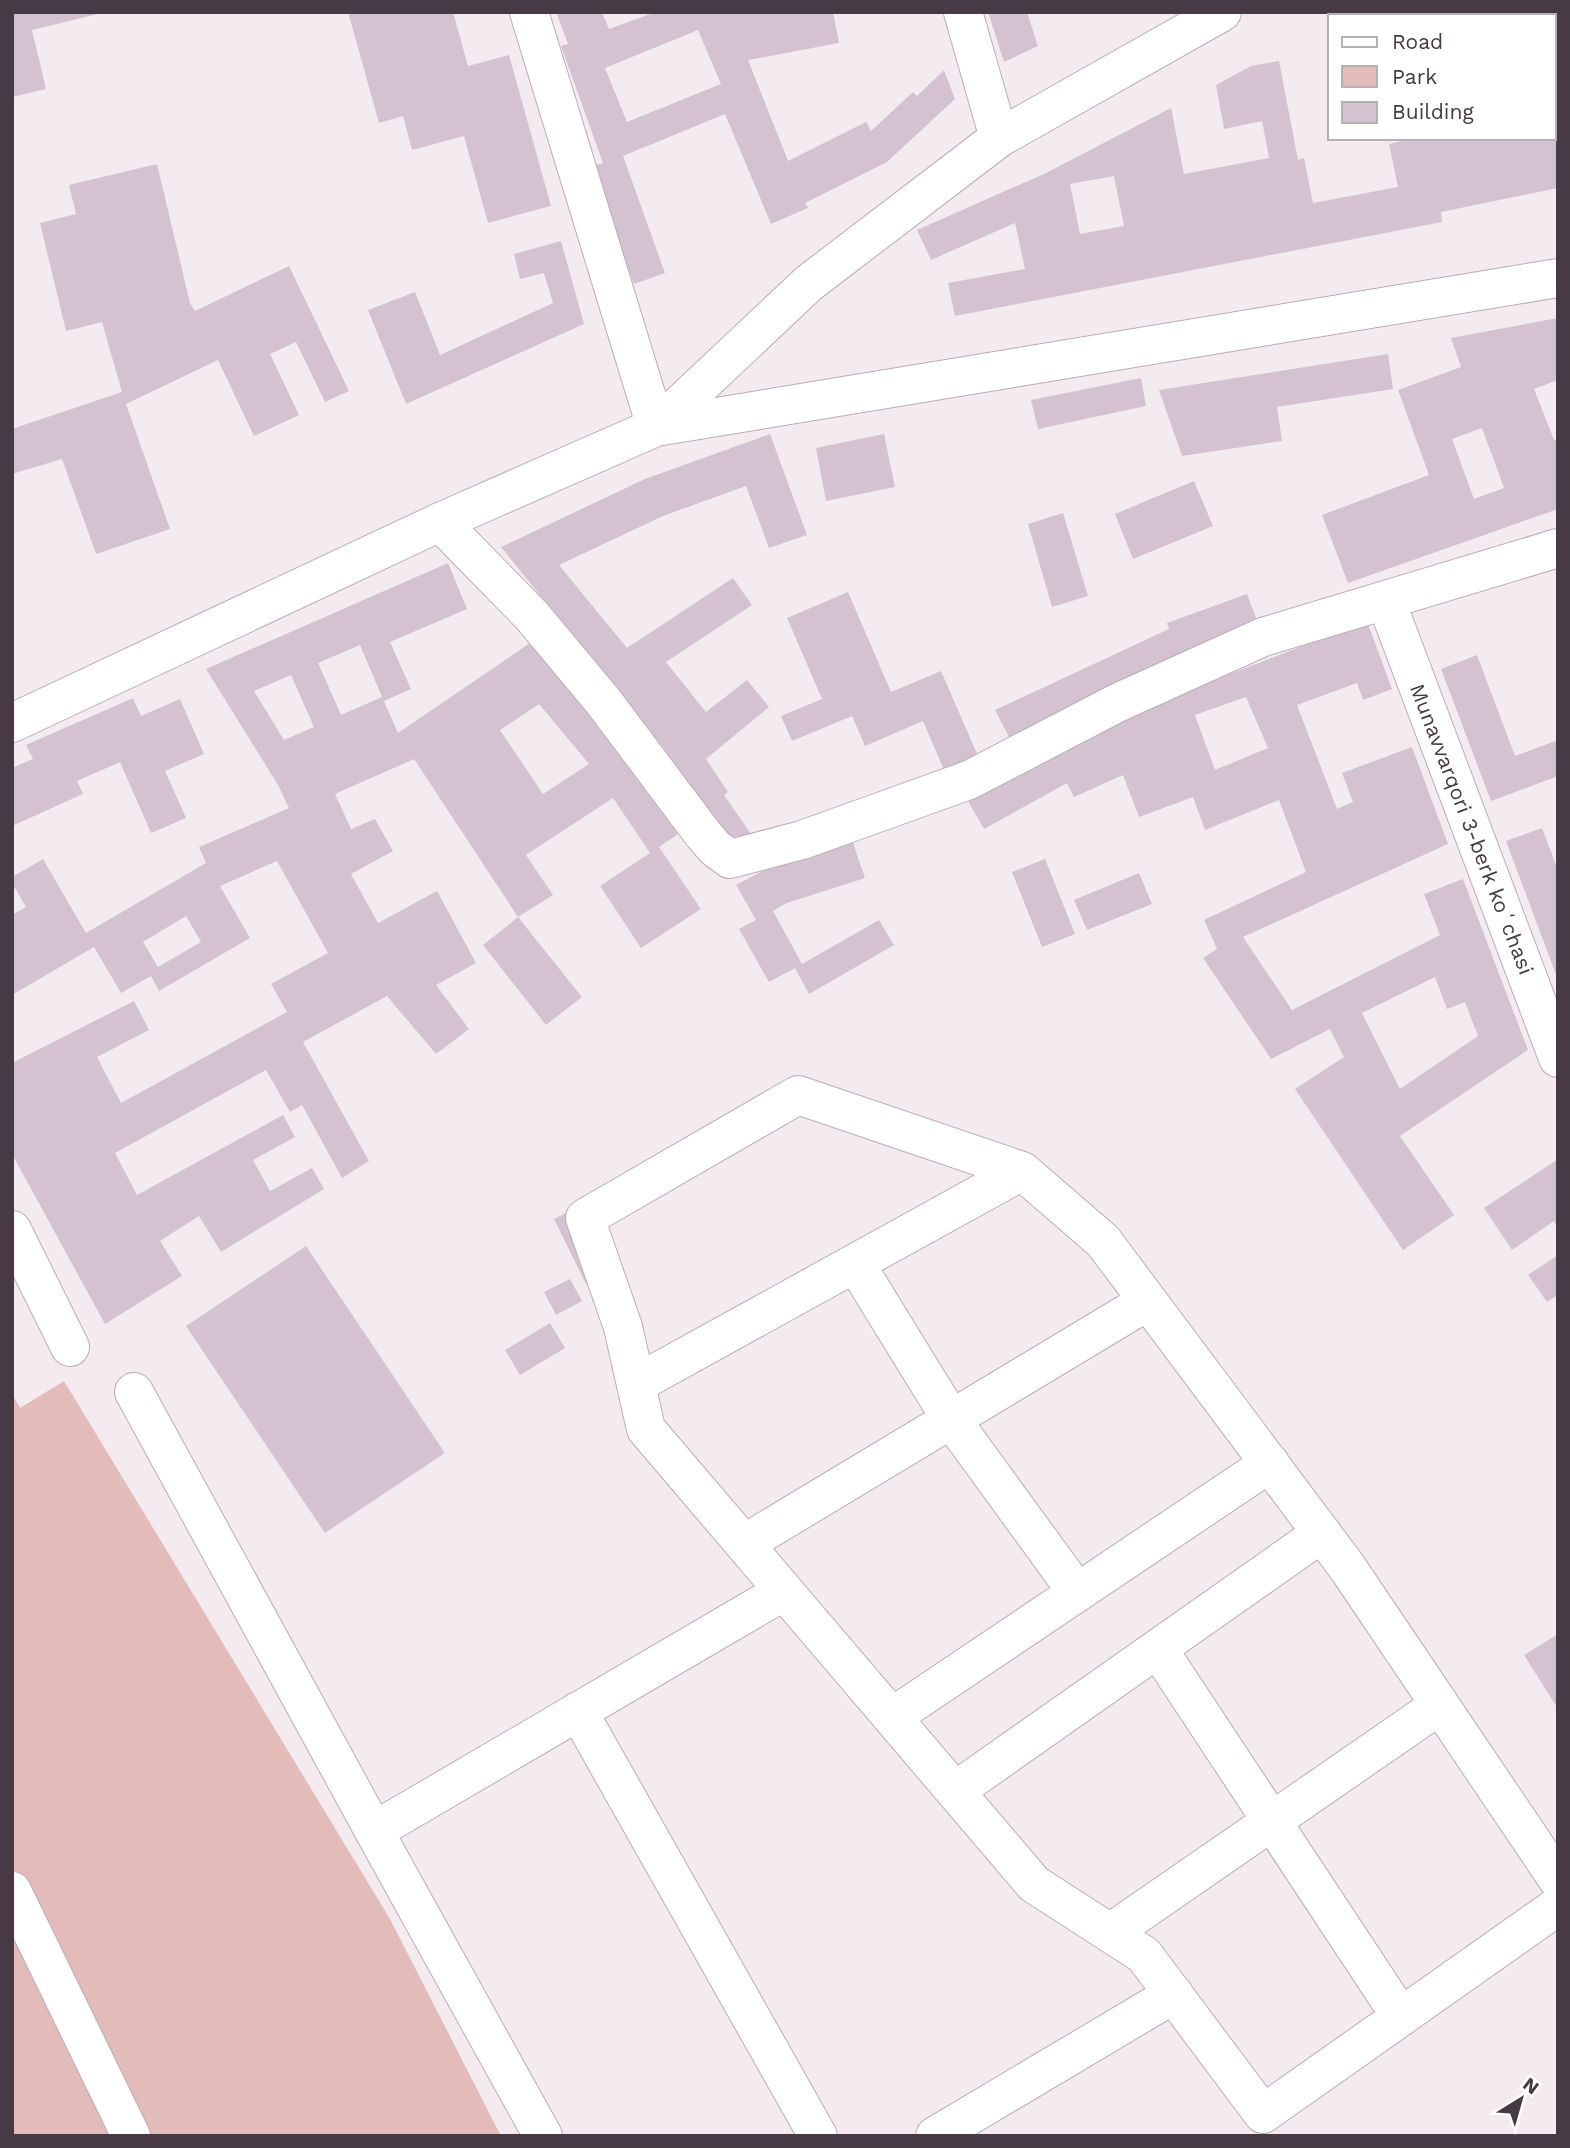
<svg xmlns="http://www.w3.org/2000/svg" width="1570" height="2148" font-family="'Work Sans',sans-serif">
	<rect width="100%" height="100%" fill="#f4ebf1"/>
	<path fill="#e3bcb9" d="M64,1381L390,1919L501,2136H12V1394L20,1408Z"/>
	<path fill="#d4c2d0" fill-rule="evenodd" d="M12,12H102V13L32,30L46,89L12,97Z
		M348,12H453L468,66L509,55L551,206L488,223L464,136L412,150L403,116L379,123Z
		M556,12H602L609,29L656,12H833L839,43L748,60L788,161L866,122L871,131L913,92L917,96L944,70L955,99L887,162L805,203L808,208L771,224L725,114L623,156L665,273L634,284L591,167L603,163L561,46L568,44ZM698,30L721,84L627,122L605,68Z
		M988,12H1027L1038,46L1004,62Z
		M1279,61L1298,160L1304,158L1313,203L1398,187L1389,144L1415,138H1554V89L1558,88V188L1441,212L1442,222L955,316L948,283L1025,269L1015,223L931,260L917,230L1046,173L1171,108L1184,174L1269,158L1262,121L1224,129L1216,85L1251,66ZM1114,176L1124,226L1080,234L1070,184Z
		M157,164L190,303L195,311L289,266L349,391L325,402L296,342L270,354L299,415L254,436L218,360L126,404L170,529L96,554L62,459L12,474V429L122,392L102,322L66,331L40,223L76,214L69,185Z
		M561,241L584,324L406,404L368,310L415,292L440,355L553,303L544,273L520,279L514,254Z
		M1558,318V380L1534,389L1554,440L1558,439V509L1348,583L1322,515L1429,475L1398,390L1461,367L1451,338ZM1482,428L1504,488L1474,499L1452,439Z
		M1388,354L1393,389L1277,407L1282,441L1182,456L1159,390Z
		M1141,378L1146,406L1038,429L1031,400Z
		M770,434L807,535L769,548L746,486L663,516L559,565L627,648L733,578L752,605L666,662L706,712L747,680L769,707L706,759L728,792L724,795L751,834L726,838L663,747L501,547L645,479Z
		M884,434L895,487L826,501L816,448Z
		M1194,481L1213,526L1133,559L1115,514Z
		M1063,513L1088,596L1052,607L1028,524Z
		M448,563L467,609L390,642L411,689L384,701L398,733L533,641L619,744L678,834L659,847L701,909L641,948L600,886L650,853L613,798L526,855L553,895L518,917L582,997L546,1025L483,945L518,917L414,759L335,794L351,829L375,819L393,851L351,874L378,923L437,891L476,963L436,985L469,1029L436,1054L387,996L303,1042L369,1161L342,1178L302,1105L290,1112L266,1070L115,1153L137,1195L283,1115L295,1137L253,1160L270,1191L312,1168L324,1189L221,1252L199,1216L160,1241L182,1276L105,1324L12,1154V1063L134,1001L149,1030L97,1057L121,1103L287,1012L271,984L328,953L277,861L220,886L250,938L159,991L151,976L121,993L94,947L12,995V915L26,907L12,883V877L43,859L86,933L206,863L199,847L289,808L278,785L206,669ZM360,645L382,697L341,715L318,663ZM291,675L314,727L284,740L254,691ZM539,704L589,764L543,794L500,730ZM186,916L201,942L158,967L143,942Z
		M848,592L891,692L941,671L978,756L944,770L923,721L865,746L852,716L792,741L781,716L822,699L787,618Z
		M1247,594L1259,626L1010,739L995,710L1169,629L1167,623Z
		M1367,621L1392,689L1363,700L1357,683L1297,705L1337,809L1353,802L1342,773L1412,747L1448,844L1243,937L1292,1010L1440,935L1424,894L1463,879L1528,1050L1400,1136L1454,1215L1403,1250L1295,1089L1344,1057L1330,1029L1271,1059L1203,958L1217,949L1204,920L1306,872L1279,800L1205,830L1193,797L1139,817L1123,775L1074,797L1067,783L984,829L965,796L1157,702ZM1246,697L1268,748L1215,770L1195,715ZM1435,977L1447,1009L1465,1002L1478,1036L1400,1089L1362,1013Z
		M1477,655L1515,756L1558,740V776L1491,801L1441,669Z
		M133,698L141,716L180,699L204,754L165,771L186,818L151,833L120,762L77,781L83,794L12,826V768L33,759L26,745Z
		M1542,828L1558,870V980L1506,841Z
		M852,840L865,878L787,903L773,911L802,964L879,920L894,945L809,994L795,968L769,982L739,929L756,920L736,885L768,868Z
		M1045,859L1075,934L1042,947L1012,872Z
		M1139,873L1152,904L1087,930L1074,900Z
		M1558,1159V1230L1554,1221L1512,1250L1484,1208Z
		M568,1212L601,1276L586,1284L554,1219Z
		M306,1246L445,1453L325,1533L186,1326Z
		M1558,1255V1295L1547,1302L1528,1275Z
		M570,1279L582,1301L556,1315L544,1292Z
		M550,1323L565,1348L520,1375L505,1350Z
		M1558,1634V1709L1524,1655Z"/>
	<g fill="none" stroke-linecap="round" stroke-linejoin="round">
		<defs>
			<path id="minor" d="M529,12L656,427L809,283L999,138L1222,12
				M963,12L999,138
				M440,522L532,616L603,701L703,834L715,848L730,859L802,840L969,780L1117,703L1263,637L1558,548
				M1386,601L1558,1058
				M12,723L440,522L656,427L1558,278
				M12,1230L70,1347
				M855,1263L951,1419L1077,1592
				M636,1384L1022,1171
				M134,1392L374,1831
				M744,1544L1148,1301
				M1158,1649L1401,2017
				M578,1711L818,2136
				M892,1717L1270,1463
				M955,1791L1322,1533
				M1558,1880L1347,1567L1103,1241L1022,1171L798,1095L585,1218L623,1327L646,1429L1034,1884L1144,1955L1263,2114L1558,1906
				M12,1891L131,2136
				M1110,1933L1440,1705
				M543,2136L374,1831L784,1591
				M935,2136L1174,1994"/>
		</defs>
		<use href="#minor" stroke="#bbacb7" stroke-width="40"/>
		<use href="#minor" stroke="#fff" stroke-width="38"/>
	</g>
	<g text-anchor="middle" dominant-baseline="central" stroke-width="5" stroke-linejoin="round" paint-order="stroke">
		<g font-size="21" fill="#473a44" stroke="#fff">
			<text transform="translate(1472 829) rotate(69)">Munavvarqori 3-berk koʻchasi</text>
		</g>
	</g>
	<rect width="1570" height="2148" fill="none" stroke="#473a44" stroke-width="28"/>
	<rect x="1328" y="14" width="228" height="126" fill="#ffffff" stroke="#b5b0b4" stroke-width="2"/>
	<rect x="1342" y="37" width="35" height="10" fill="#ffffff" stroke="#b5b0b4" stroke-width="2"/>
	<text x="1392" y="49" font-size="21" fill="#473a44">Road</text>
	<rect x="1342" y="66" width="35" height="21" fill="#e3bcb9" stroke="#b5b0b4" stroke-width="2"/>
	<text x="1392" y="84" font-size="21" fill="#473a44">Park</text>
	<rect x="1342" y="102" width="35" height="21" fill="#d4c2d0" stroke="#b5b0b4" stroke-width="2"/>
	<text x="1392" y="119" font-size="21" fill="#473a44">Building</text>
	<g transform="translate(1521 2099) rotate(37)" stroke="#ffffff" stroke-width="5" paint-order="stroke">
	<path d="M0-5L12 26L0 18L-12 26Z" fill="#473a44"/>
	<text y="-10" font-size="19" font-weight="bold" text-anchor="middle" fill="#473a44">N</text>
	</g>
</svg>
